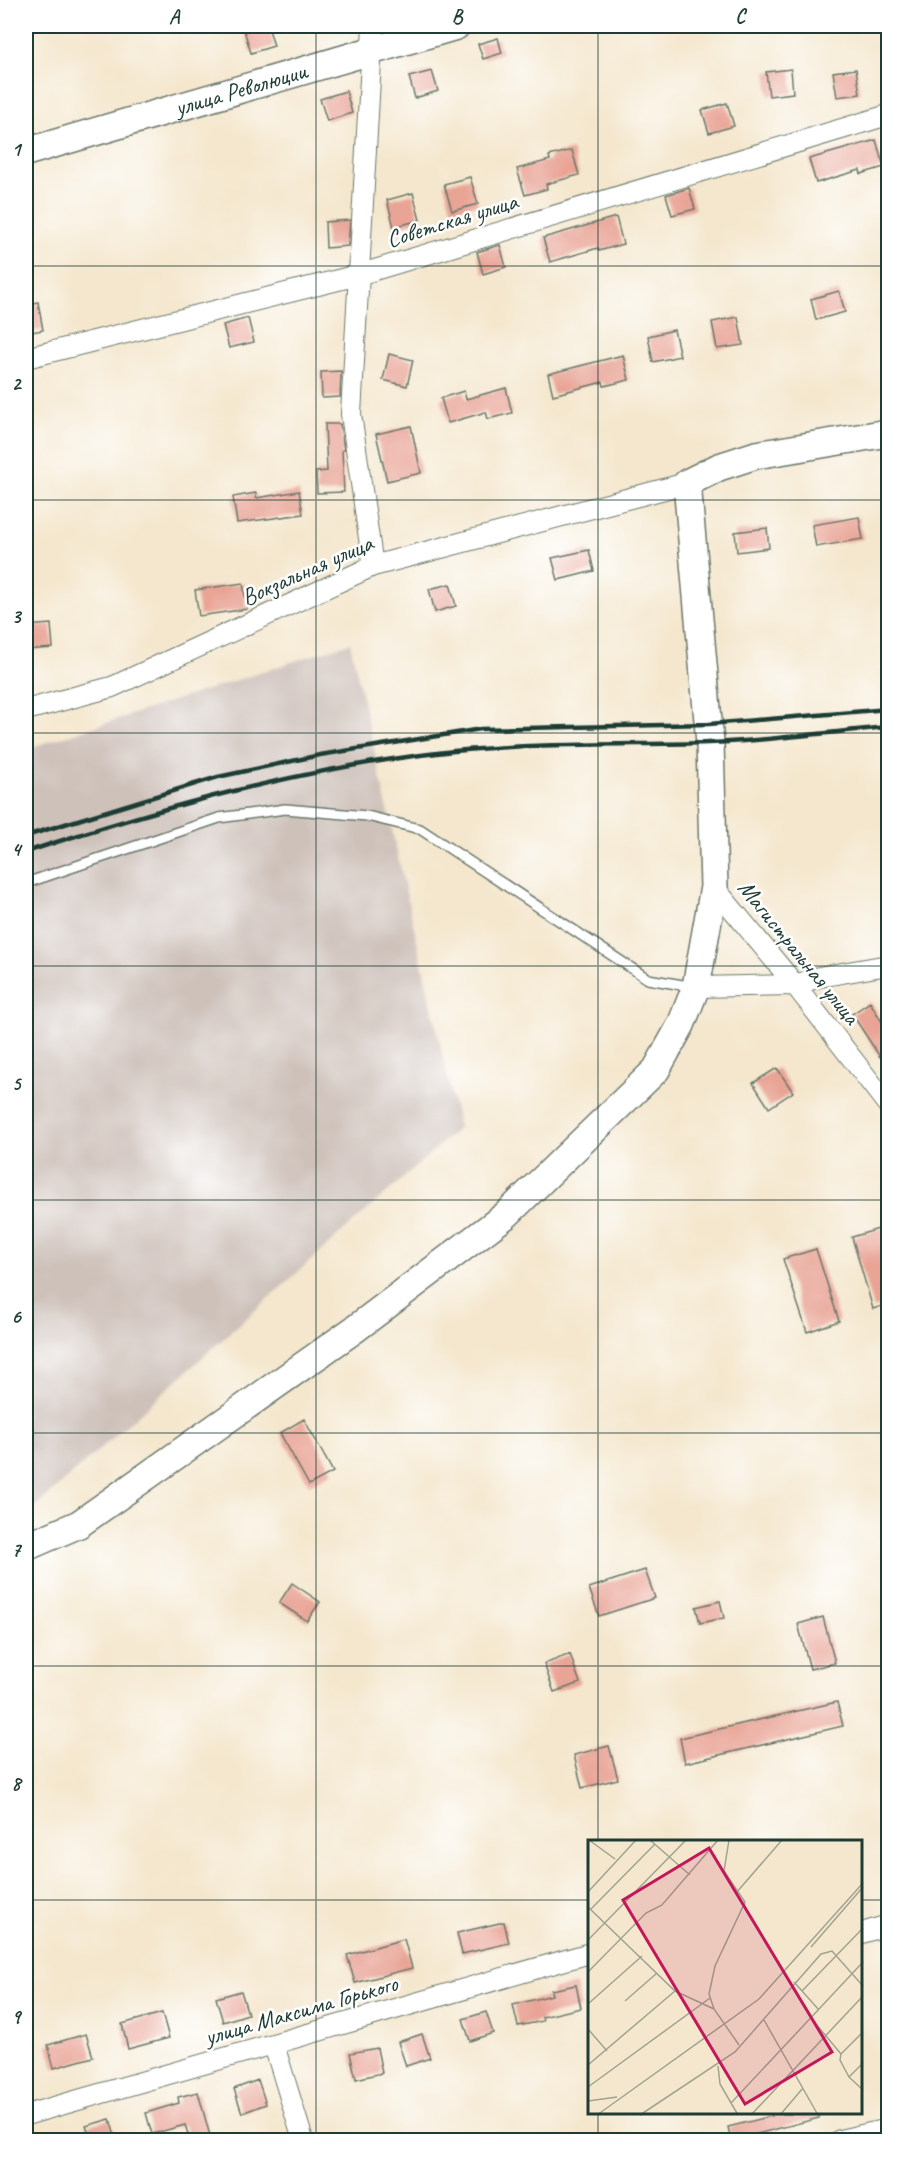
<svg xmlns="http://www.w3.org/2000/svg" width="914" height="2166" font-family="Caveat,sans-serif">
	<rect width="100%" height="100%" fill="#fff"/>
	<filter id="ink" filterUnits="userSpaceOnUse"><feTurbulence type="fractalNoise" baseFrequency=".0167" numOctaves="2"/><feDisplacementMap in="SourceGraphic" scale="12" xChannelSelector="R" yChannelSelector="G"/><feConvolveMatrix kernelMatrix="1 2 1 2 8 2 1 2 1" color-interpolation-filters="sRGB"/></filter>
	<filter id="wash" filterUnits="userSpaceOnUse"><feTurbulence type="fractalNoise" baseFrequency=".008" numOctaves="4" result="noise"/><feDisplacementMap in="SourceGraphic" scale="24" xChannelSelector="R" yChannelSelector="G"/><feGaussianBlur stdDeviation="1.35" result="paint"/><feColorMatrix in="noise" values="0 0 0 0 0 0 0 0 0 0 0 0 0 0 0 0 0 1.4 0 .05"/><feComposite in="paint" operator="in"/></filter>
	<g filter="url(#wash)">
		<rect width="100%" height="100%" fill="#f4e7ce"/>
		<path fill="#cec1ba" d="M350,643L459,1128L26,1515V749Z"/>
		<g id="blocks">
			<path fill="#e9a496" d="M259,26H268L274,46L251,53L244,30Z
				M498,38L502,53L483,59L478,44Z
				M791,69L793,93L769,96L766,72Z
				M856,69L860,94L837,97L833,72Z
				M432,71L438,91L415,98L409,77Z
				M346,91L352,113L327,121L320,99Z
				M727,103L734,126L709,133L702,110Z
				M876,140L884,167L861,174L860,170L816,183L809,159Z
				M572,150L579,175L546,184L547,189L525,195L517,169L550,160L549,156Z
				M470,177L478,204L452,211L444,184Z
				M689,188L695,209L672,215L666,195Z
				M413,193L420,220L394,227L387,200Z
				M616,217L623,244L599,251L598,248L550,262L543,238Z
				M350,220L348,246L326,248L325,222Z
				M500,245L506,267L483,274L477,252Z
				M839,291L845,312L816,320L811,299Z
				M38,302L43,330L26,333V305Z
				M738,317L743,345L717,349L712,322Z
				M248,318L254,342L229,348L223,325Z
				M674,330L680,356L653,362L648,336Z
				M389,354L413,360L407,386L383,380Z
				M623,355L629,380L604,386L603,382L553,395L548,374Z
				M341,371L340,397L322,398L321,372Z
				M506,388L512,413L488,419L486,412L448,423L441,398L464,391L466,399Z
				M325,424H340L344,450H342L344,492L317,493L316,472L327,471Z
				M411,426L421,473L387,481L376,434Z
				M299,491L303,514L237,523L233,497L256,493V498Z
				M859,517L863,539L816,547L812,525Z
				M767,528L769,548L737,552L735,532Z
				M589,550L594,571L558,580L552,558Z
				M243,583L247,609L199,616L195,590Z
				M450,584L456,606L435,612L429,589Z
				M51,624L53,648L26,650V626Z
				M870,1002L888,1032V1052L880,1057L852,1014Z
				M777,1068L793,1092L769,1108L753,1083Z
				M888,1226V1304L873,1309L852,1237Z
				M816,1249L839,1321L807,1332L783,1259Z
				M304,1419L333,1472L309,1485L280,1433Z
				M645,1570L655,1598L599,1616L589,1588Z
				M292,1583L320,1602L307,1621L279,1603Z
				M720,1601L724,1618L700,1623L696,1607Z
				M823,1617L835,1663L810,1669L798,1624Z
				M570,1654L580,1683L554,1692L544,1664Z
				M837,1702L843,1726L685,1763L680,1738Z
				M609,1746L618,1779L582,1788L574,1755Z
				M504,1922L509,1943L462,1954L457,1933Z
				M404,1939L412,1968L355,1983L347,1955Z
				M576,1985L581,2008L542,2017L543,2021L518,2026L513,2005L552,1995L551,1990Z
				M241,1991L248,2014L223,2022L216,1998Z
				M486,2012L493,2033L470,2041L463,2019Z
				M162,2013L169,2038L128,2049L122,2024Z
				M86,2034L93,2057L54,2068L48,2045Z
				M422,2034L430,2058L406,2066L398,2042Z
				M377,2048L382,2073L356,2079L350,2053Z
				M258,2080L266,2104L242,2113L234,2089Z
				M198,2092L210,2136L190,2140L185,2125L152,2134L146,2113L179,2103L178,2097Z
				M771,2114H819V2118L753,2135L754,2140H731L728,2127L772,2116Z
				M110,2119L116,2140H91L86,2126Z"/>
		</g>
	</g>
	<g filter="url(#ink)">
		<use href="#blocks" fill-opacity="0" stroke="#6a786a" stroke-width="1.5"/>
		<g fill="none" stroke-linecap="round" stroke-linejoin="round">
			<defs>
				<path id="lane" d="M26,883L219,818L285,809L367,816L420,829L648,979L694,987"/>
				<path id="street" d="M26,358L358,275L888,115
					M373,566L351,414L373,26
					M26,710L112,687L373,566L687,483
					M714,887L795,985L888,1105
					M696,987L795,985L819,977L888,965
					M862,1933L888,1925
					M274,2045L303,2140
					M26,2115L590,1953
					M840,2140L888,2129"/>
				<g id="secondary">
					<path id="s1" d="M26,152L456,26"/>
					<path d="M26,1547L79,1524L355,1329L506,1215L656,1070L681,1025L696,987L714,887L710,743L687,483L719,467L756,455L888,433"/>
				</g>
			</defs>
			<use href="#lane" stroke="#6a786a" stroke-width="12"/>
			<use href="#street" stroke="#6a786a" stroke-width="22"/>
			<use href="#secondary" stroke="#6a786a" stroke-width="30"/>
			<use href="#lane" stroke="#fff" stroke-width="9"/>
			<use href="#street" stroke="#fff" stroke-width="20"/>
			<use href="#secondary" stroke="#fff" stroke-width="27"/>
			<path stroke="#1f3d34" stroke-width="4.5" d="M26,836L218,777L320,755L481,729L709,724L888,709
				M26,852C165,806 307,767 454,751C538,743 623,745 708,743C768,741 829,732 888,727"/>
		</g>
	</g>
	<path fill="none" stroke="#1f3d34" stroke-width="1.5" stroke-opacity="0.55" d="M316,26V2140M598,26V1842M26,266H888M26,500H888M26,733H888M26,966H888M26,1200H888M26,1433H888M26,1666H888M26,1900H590M862,1900H888M598,2114V2140"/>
	<g text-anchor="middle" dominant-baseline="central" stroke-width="5" stroke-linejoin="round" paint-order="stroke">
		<g font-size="24" fill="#1f3d34" stroke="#fff">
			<text stroke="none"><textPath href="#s1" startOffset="224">улица Революции</textPath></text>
			<text transform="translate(452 220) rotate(-17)">Советская улица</text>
			<text transform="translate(307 570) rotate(-24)">Вокзальная улица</text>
			<text transform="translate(799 952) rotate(51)">Магистральная улица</text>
			<text transform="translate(301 2010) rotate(-16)">улица Максима Горького</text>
		</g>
	</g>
	<g transform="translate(588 1840)">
		<rect width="274" height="274" fill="#f4e7ce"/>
		<path fill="none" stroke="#9fa390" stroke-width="1.5" d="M1,0L27,19M62,0L102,35M141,0L136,31L157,62L127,126L121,154L126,169L151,205M0,52L48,0M148,53L194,0M0,67L87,151L126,169M3,69L67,4M0,100L98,0M223,107L275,47M0,132L58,73L74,65L130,0M206,142L231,170M214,151L275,88M37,161L69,133M0,164L54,116M223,178L253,214L252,220L261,237L275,250M176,180L230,275M0,189L19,211M253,214L275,192M0,225L87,151M130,226L132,244L150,275M261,237L275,223M0,247L122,158M0,261L29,257M143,263L275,122M9,275L171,159L275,43M52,275L147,212L233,114L244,111L275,146M163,275L275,156M192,275L215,248"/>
		<path fill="#c2185b" fill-opacity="0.15" stroke="#c2185b" stroke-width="3" d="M121,8L244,212L157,264L35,60Z"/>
		<rect width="274" height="274" fill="none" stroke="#1f3d34" stroke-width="3"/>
	</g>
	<rect width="914" height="2166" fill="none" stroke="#fff" stroke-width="66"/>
	<rect x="33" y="33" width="848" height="2100" fill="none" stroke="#1f3d34" stroke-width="2"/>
	<g font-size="20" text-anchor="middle" font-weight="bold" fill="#1f3d34">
		<text x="174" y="23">A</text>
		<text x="457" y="23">B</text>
		<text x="740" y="23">C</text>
		<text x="16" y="156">1</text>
		<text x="16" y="390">2</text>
		<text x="16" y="623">3</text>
		<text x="16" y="856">4</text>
		<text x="16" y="1090">5</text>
		<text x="16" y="1323">6</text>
		<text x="16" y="1556">7</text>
		<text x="16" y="1790">8</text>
		<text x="16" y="2023">9</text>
	</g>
</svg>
